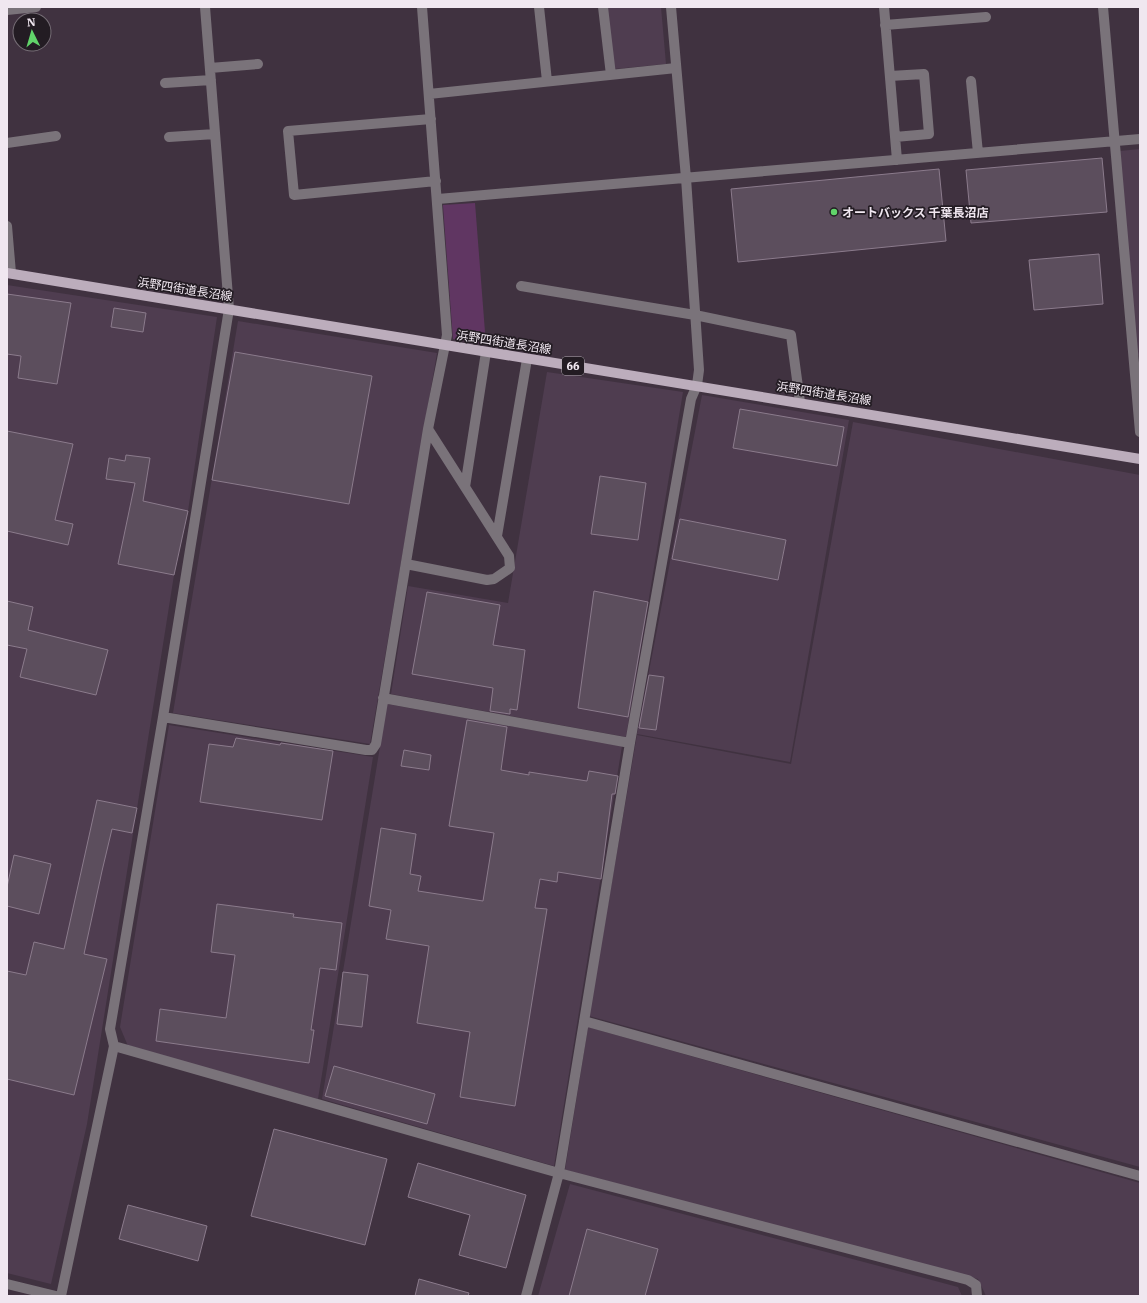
<svg xmlns="http://www.w3.org/2000/svg" width="1147" height="1303" font-family="'IBM Plex Serif','Noto Sans JP',serif">
	<rect width="100%" height="100%" fill="#403240"/>
	<path fill="#4f3d50" d="M607,7H661L666,64L614,69Z
		M1140,149V356L1137,355L1120,151Z
		M7,285L217,317L188,511L174,575L87,1124L51,1284L7,1273Z
		M238,321L437,353L370,744L173,713Z
		M547,372L683,392L626,737L391,694L408,586L508,603Z
		M702,395L849,420L790,762L637,734Z
		M853,422L1140,475V1167L589,1016L637,735L791,764Z
		M387,704L622,746L554,1166L322,1099Z
		M169,725L373,757L318,1099L128,1046L120,1027Z
		M588,1027L1140,1183V1296H986L978,1279L565,1170Z
		M570,1184L958,1287L962,1296H538Z"/>
	<path fill="#603662" d="M475,203L486,345L453,339L443,205Z"/>
	<path fill="#5c4e5d" stroke="#8b7b8c" d="M1102,158L1107,212L971,223L966,170Z
		M939,169L946,241L738,262L731,189Z
		M1099,254L1103,304L1034,310L1029,260Z
		M7,294L71,303L57,384L18,378L21,356L7,354Z
		M114,308L146,313L143,332L111,327Z
		M235,352L372,376L349,504L212,480Z
		M740,409L844,427L837,466L733,448Z
		M7,431L73,444L55,520L73,524L68,545L7,531Z
		M126,455L150,458L143,501L188,511L174,575L118,564L135,483L106,479L109,458L125,461Z
		M600,476L646,483L638,540L591,534Z
		M680,519L786,540L778,580L672,559Z
		M594,591L648,602L628,717L578,708Z
		M427,592L500,605L493,645L525,650L517,710L510,709V714L490,711L493,688L412,674Z
		M7,601L33,607L28,630L108,650L96,695L20,677L27,649L7,645Z
		M649,675L664,677L656,730L639,728Z
		M467,720L507,727L501,770L529,775V772L587,781L589,771L618,776L615,794H612L601,879L558,872L557,882L540,879L535,908L547,909L515,1106L460,1097L470,1032L417,1023L429,946L386,939L391,910L369,906L381,828L416,834L410,874L421,876L418,891L483,901L494,833L449,826Z
		M236,738L280,745L281,743L333,751L322,820L200,802L209,744L233,747Z
		M404,750L431,755L429,770L401,766Z
		M97,800L137,808L132,833L112,829L102,871L84,954L107,959L74,1095L7,1079V971L26,975L34,942L64,949Z
		M14,855L51,864L39,914L7,906V887Z
		M217,904L294,914L293,917L342,923L336,970L320,968L311,1030H314L309,1063L156,1041L160,1009L226,1018L235,955L211,952Z
		M343,972L368,975L362,1027L337,1024Z
		M334,1066L435,1094L427,1124L325,1096Z
		M274,1129L387,1159L365,1245L251,1216Z
		M418,1163L526,1195L506,1268L459,1255L470,1215L408,1197Z
		M128,1205L207,1226L198,1261L119,1239Z
		M587,1229L658,1249L645,1296H569Z
		M419,1279L469,1293L468,1296H415Z"/>
	<g fill="none" stroke-linecap="round" stroke-linejoin="round">
		<path stroke="#7a737a" stroke-width="10" d="M205,7L229,309L163,717L110,1029L114,1046L559,1173L968,1280L976,1285L977,1296
			M539,7L547,81
			M603,7L611,75
			M884,7L897,160
			M1103,7L1140,432
			M7,10L36,7
			M885,25L986,17
			M210,68L258,64
			M890,76L924,74L929,134L895,137
			M971,81L978,153
			M165,83L211,80
			M429,94L676,68
			M431,119L288,131L294,195L436,181
			M169,137L215,134
			M7,143L56,136
			M438,199L1140,139
			M7,226L11,273
			M521,286L695,315L791,335L800,402
			M465,487L486,352
			M497,536L527,359
			M406,564L487,580L494,579L510,568L509,556L428,429
			M383,698L630,743
			M163,717L366,750H372L376,744L428,429L447,335L422,7
			M584,1021L1140,1176
			M7,1284L56,1296
			M61,1296L114,1046
			M526,1296L559,1173L630,743L691,399L697,385L699,370L686,178L671,7"/>
		<path stroke="#bcadbc" stroke-width="10" d="M7,273L1140,459"/>
	</g>
	<circle fill="#61d46a" stroke="#231c23" stroke-width="1.5" cx="834" cy="212" r="4"/>
	<g text-anchor="middle" dominant-baseline="central" stroke-width="3.5" stroke-linejoin="round" paint-order="stroke">
		<rect fill="#231c23" stroke="#b2aab2" stroke-width="1" x="562" y="357" width="22" height="18" rx="3"/>
		<g font-size="11" font-weight="bold" fill="#f0e7f0">
			<text x="573" y="366">66</text>
		</g>
		<g font-size="12" font-weight="bold" fill="#f0e7f0" stroke="#231c23" text-anchor="start">
			<text x="842" y="212">オートバックス 千葉長沼店</text>
		</g>
		<g font-size="12" fill="#f0e7f0" stroke="#231c23">
			<text transform="translate(185 289) rotate(9)">浜野四街道長沼線</text>
			<text transform="translate(504 342) rotate(9)">浜野四街道長沼線</text>
			<text transform="translate(824 393) rotate(9)">浜野四街道長沼線</text>
		</g>
	</g>
	<rect width="1147" height="1303" fill="none" stroke="#f0e7f0" stroke-width="16"/>
	<g transform="translate(32 32) rotate(355)"><circle r="19" fill="#231c23" stroke="#756d75"/>
	<path d="M0-3L7 15L0 10L-7 15Z" fill="#61d46a"/>
	<text y="-6" font-size="11" font-weight="bold" text-anchor="middle" fill="#f0e7f0">N</text>
	</g>
</svg>
